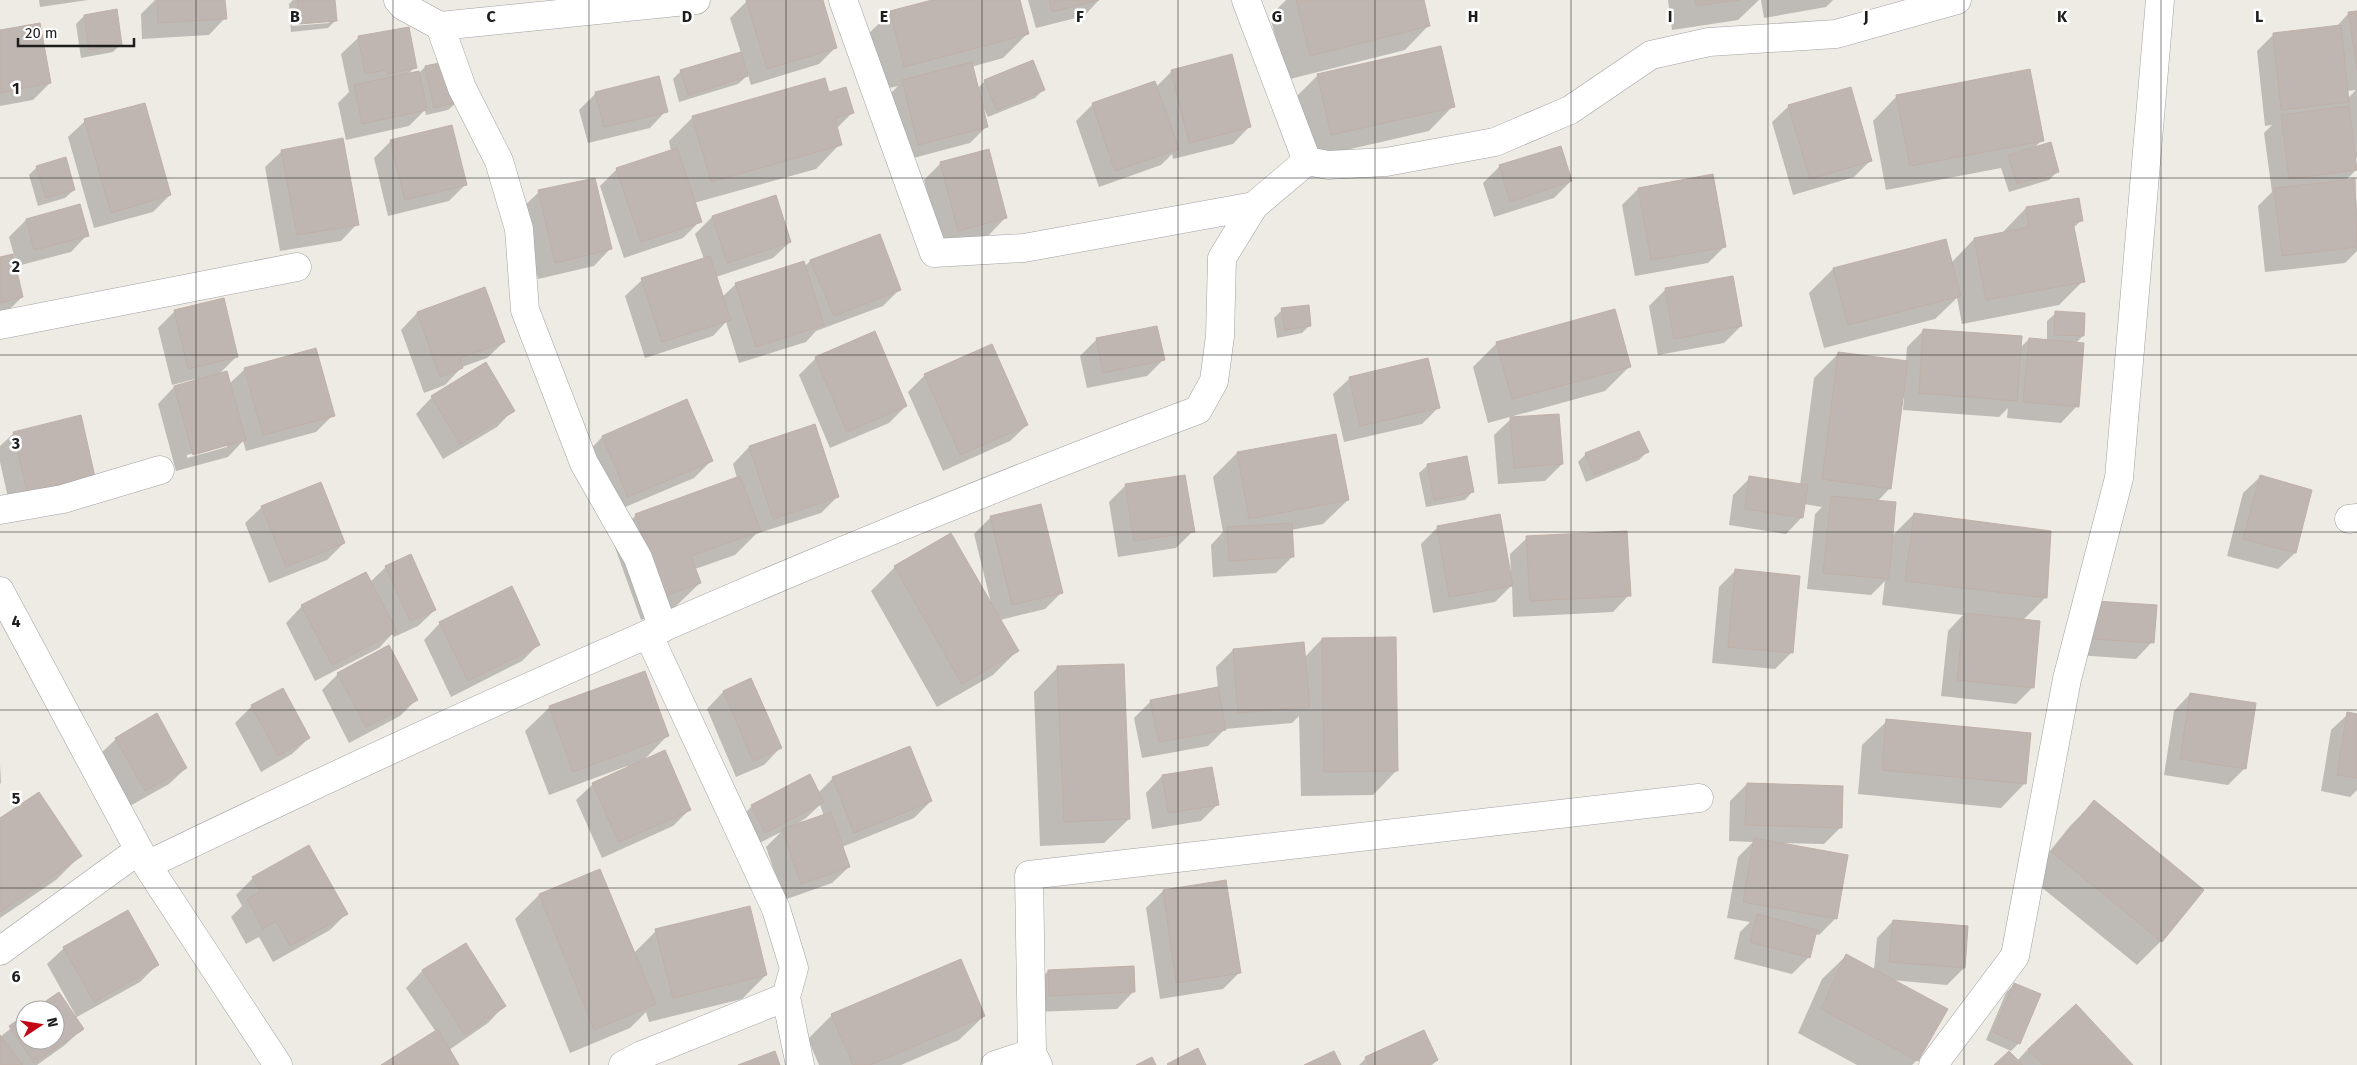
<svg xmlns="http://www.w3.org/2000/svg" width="2357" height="1065" font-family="'Fira Sans',sans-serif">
	<rect width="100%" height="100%" fill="#eeeae4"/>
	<path fill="#0003" fill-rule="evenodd" d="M39,0H88L40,7Z
		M155,0H224L225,18L209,35L142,39L141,14Z
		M293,0H334L336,20L328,28L291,32L289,4ZM329,20V23L292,26V24Z
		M752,0H821L836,47L819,64L751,85L748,75L738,84L679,102L673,79L681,71L741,53L730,18L747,1Z
		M937,0H1018L1027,34L1003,58L971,67L977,89L985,81L1043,90L1035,98L988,117L980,101L987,126L970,143L902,161L886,98L898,86L880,90L866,36L891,12Z
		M1028,0H1099L1084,16L1036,28Z
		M1286,0H1422L1429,25L1405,50L1286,80L1270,16Z
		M1668,0H1759L1738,20L1672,30Z
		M1761,0H1833L1826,7L1764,18Z
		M2357,12V158L2354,159L2356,170L2344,182L2354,180L2357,206V251L2345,263L2265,272L2258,206L2272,192L2264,133L2272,125L2265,126L2257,51L2274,34L2336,27L2349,13ZM2356,90L2348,98L2347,91Z
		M84,16L121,44L113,52L81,58L76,24Z
		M408,28L415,67L408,74H418L425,67L457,102L448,110L426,115L425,110L409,126L346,140L338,103L349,92L341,54L358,38Z
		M0,31L50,83L33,100L0,106Z
		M1172,71L1249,127L1233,144L1173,159L1172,154L1161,165L1099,187L1076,121L1092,105L1154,83L1156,87Z
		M1318,75L1453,106L1429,131L1307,159L1294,99Z
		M596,93L666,111L650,128L588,143L579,110Z
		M828,94L853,112L836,129L840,144L816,169L694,203L700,221L683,238L624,258L600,186L617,169L671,151L669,141L693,117Z
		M1897,96L2042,140L2034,148L2057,172L2049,180L2009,192L2001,168L1886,190L1873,121Z
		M1789,106L1871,160L1854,177L1793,195L1772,122Z
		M85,121L170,195L153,212L94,228L68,137Z
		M391,141L466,184L449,201L388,216L374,158Z
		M1560,147L1571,181L1554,198L1494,217L1483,183L1499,167Z
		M282,151L357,224L341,241L280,251L265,167Z
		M941,163L1005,218L989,235L941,247L924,180Z
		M37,167L74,190L65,198L38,206L29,175Z
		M1638,189L1725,246L1708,263L1635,276L1622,205Z
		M539,192L610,249L594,266L538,279L522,208Z
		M775,197L790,242L773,258L716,277L722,297L736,284L804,267L810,261L899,290L883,306L816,331L806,342L739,363L726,322L713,336L645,358L625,296L642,280L704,259L695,234L712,217Z
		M79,206L87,235L71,252L17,266L9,237L26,220Z
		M2026,208L2082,220L2073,228L2083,281L2059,305L1962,324L1957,298L1935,319L1824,348L1809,293L1833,269L1951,263L1974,239L2002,233Z
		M0,259L22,297L5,314L0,315Z
		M1666,289L1741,326L1724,343L1658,355L1649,306Z
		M1282,310L1310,325L1302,333L1277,338L1274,318Z
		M175,311L236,357L218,375L229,384L245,369L333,415L316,432L246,451L243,441L228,457L176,471L158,404L174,387L196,381L195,379L172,385L158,328ZM227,444V447L187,458V455Z
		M417,313L504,342L487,358L462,367L445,385L424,393L401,330Z
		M2056,313L2083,336L2075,344L2077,406L2061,423L2007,418L2008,408L1999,417L1903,410L1904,398L1902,397L1890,488L1877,502L1891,537L1914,514L2049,533L2045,598L2023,620L2032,688L2016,704L1941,696L1948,631L1963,615L1882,605L1885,581L1871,595L1807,589L1815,514L1822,507L1804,504L1802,517L1786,534L1729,525L1733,495L1750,478L1800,485L1814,378L1838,354L1906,362L1907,347L1924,330L2019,349L2029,339L2047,341V321Z
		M874,332L906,406L889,423L830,448L799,375L816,358Z
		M1097,339L1163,360L1147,376L1087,388L1080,356Z
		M1497,343L1629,367L1605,391L1488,423L1473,367Z
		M925,375L1027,425L1010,441L943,471L908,392Z
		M1350,378L1439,407L1422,424L1344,442L1333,394Z
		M432,397L513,410L497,427L443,459L416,414Z
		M686,401L711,461L694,478L611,513L586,454L602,437Z
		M1511,419L1562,464L1545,481L1498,484L1494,435Z
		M814,426L838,496L821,513L756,534L735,555L695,569L700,583L675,607L641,620L612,539L636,515L737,478L733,464L749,447Z
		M14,433L94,476L11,511L0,462V446Z
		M1335,435L1348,500L1323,524L1291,530L1293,556L1276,573L1213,577L1211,545L1223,532L1213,477L1237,453Z
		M1647,452L1639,460L1586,482L1578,462L1586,454Z
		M1428,465L1473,491L1465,500L1426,507L1419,473Z
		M2260,477L2311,490L2295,553L2278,569L2227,556L2243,493Z
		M1126,485L1193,531L1176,548L1118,557L1109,502Z
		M262,507L344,543L327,560L269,583L245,523Z
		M991,517L1061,593L1045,609L1000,620L1017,651L993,675L937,707L871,591L895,567L991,603L974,534Z
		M1438,527L1510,575H1511L1510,554L1527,538L1629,595L1613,612L1513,617L1512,585L1495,602L1433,613L1421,544Z
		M386,567L435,610L418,626L394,637L392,634L379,648L315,681L286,623L302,606L370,582Z
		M1736,570L1792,652L1775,669L1712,663L1719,587Z
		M2079,619L2152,642L2136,659L2076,655Z
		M440,623L539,644L522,661L451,697L424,640Z
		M1322,639L1397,770L1373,795L1301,796L1299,716L1292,723L1225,729L1208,746L1142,758L1134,718L1151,701L1218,689L1216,667L1233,650L1304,658Z
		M1058,667L1129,819L1104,843L1040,846L1034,692Z
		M338,674L416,700L400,716L349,743L322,690Z
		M751,680L780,748L764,765L736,777L707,709L723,692Z
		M283,690L309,738L292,754L261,772L235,723L252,706Z
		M2190,694L2245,768L2228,785L2164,775L2174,711Z
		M550,707L667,736L642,762L689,810L673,826L602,858L576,800L593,784L628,768L627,766L549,795L525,731Z
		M2348,714L2357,715V790L2350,797L2321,791L2331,730Z
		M1887,721L2025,783L2001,808L1858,794L1862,745Z
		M116,739L186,768L169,784L128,807L99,755Z
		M0,764L1,783L0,784Z
		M809,776L818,793L833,778L931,801L914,818L842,847L849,867L832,883L784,900L766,847L781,832L748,849L735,823L752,806ZM820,805L824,816L794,826L806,818Z
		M1162,776L1217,805L1201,821L1152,829L1146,793Z
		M1747,784L1841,827L1824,844L1779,843L1836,918L1819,935L1815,934L1809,957L1792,974L1734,959L1740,932L1750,922L1727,918L1738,857L1753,842L1729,841L1730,801Z
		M2094,802L2161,941L2137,965L2029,877L2070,826Z
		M0,820L80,856L56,880L0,918Z
		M599,870L634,953L656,931L766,975L742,999L649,1022L646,1012L630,1028L570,1053L515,919L539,895Z
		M253,878L347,913L330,930L273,962L259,937L246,944L231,917L242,906L236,895Z
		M1225,882L1239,973L1223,989L1160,999L1146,908L1163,891Z
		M1893,921L1964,968L1947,985L1891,980L1917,1060L1912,1065H1857L1798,1033L1822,979L1847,955L1874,970L1877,938Z
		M466,945L504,1006L488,1023L449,1050L458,1065H383L436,1032L406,988L422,971Z
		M64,948L157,965L140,982L75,1018L82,1029L65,1045L37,1065H0V1037L25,1017V1040H55V1010H35L59,994L74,1017L76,1016L47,964Z
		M1048,971L1133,992L1117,1009L1033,1012L1032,988Z
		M2014,984L2019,1043L2011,1051L1986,1040L2006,993Z
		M832,1015L984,1016L959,1040L901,1065H819L808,1039Z
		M2028,1049L2131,1065H1996L2017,1061Z
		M1366,1058L1437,1060L1432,1065H1359Z"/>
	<path fill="#bfb6b1" stroke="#c0b0a7" d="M157,0H225L227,19L158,23Z
		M297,0H335L337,21L299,24Z
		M746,0H823L837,48L767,69Z
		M932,0H1020L1029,34L904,67L890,11Z
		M1049,0H1099L1052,12Z
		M1296,0H1424L1430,26L1310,56Z
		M1695,0H1740L1696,6Z
		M117,9L122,45L89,50L84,15Z
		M2357,11V69L2348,12Z
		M40,23L51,83L0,93V30Z
		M2341,25L2349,102L2281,110L2273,33Z
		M409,27L417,68L387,74L386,70L365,74L358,36Z
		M1441,46L1455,107L1331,135L1317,74Z
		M741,52L748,76L688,95L680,70Z
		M1232,54L1251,127L1189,143L1171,70Z
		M1033,60L1045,90L997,110L984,80Z
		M449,61L458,102L434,108L425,66Z
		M972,62L988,127L918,145L902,80Z
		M2030,69L2044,141L1910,166L1896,95Z
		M419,71L427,110L362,124L354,85Z
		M659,76L668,112L604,127L595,92Z
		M825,78L829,92L846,87L854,113L835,118L842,145L711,182L692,116Z
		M1155,81L1179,149L1115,171L1092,103Z
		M1851,87L1872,161L1810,179L1788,105Z
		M145,103L171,195L111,213L84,119Z
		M2349,106L2357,170L2289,179L2281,115Z
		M452,125L467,185L405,200L390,140Z
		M343,138L359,225L297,235L281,150Z
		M2051,142L2059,172L2017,184L2008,155Z
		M1561,146L1572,181L1510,202L1499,165Z
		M677,148L702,222L641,242L616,168Z
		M989,149L1007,218L958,231L940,162Z
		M66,157L75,190L46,198L36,166Z
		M1713,174L1726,247L1651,260L1638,188Z
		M595,178L612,249L555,263L538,190Z
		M2355,179L2357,247L2282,256L2274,188Z
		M776,195L791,242L727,263L712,216Z
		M2079,198L2083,221L2073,222L2085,282L1986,300L1974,238L2029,227L2026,207Z
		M80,204L89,236L34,250L26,219Z
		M880,234L901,290L834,316L810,260Z
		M1946,239L1961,296L1848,325L1833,268Z
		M13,254L23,297L0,303V257Z
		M710,256L731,320L662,342L641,278Z
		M804,261L824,325L756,347L735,283Z
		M1733,276L1742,326L1674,339L1665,288Z
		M485,287L505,342L460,358L463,368L440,377L417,312Z
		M224,298L238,357L188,369L174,310Z
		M1309,305L1311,326L1285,330L1281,308Z
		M1615,309L1631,367L1512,399L1496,342Z
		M2055,311L2085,313L2084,336L2054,335Z
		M1157,326L1165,360L1103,373L1096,338Z
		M1923,329L2022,336L2017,401L1919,393Z
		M875,331L907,406L847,432L815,357Z
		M2029,338L2084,343L2079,407L2023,402Z
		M992,344L1028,425L960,455L924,374Z
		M316,348L335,416L263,435L244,368Z
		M1838,352L1908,361L1891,489L1822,479Z
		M1428,358L1440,408L1360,426L1349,377Z
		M486,362L515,411L460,444L431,396Z
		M227,371L246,440L193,455L174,386Z
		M687,399L713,461L628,497L602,436Z
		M1559,414L1563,464L1514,468L1510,417Z
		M81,415L95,477L28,495L13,432Z
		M815,424L839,497L773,519L749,446Z
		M1639,431L1649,452L1594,475L1585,453Z
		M1336,434L1349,500L1249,519L1237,452Z
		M1467,456L1474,492L1434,500L1427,464Z
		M1185,475L1195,532L1134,541L1125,484Z
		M2260,475L2312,490L2296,553L2243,539Z
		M740,476L761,531L691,556L701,583L665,596L635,514Z
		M1749,476L1808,485L1803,518L1745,509Z
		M321,482L345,543L286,567L261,506Z
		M1831,496L1896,502L1889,579L1823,573Z
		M1041,504L1063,593L1012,605L990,516Z
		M1914,513L2051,531L2047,598L1905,581Z
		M1500,514L1513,586L1449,597L1437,526Z
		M1292,523L1294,557L1229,561L1227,527Z
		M1627,531L1631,596L1530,601L1526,536Z
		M951,533L1019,651L962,684L894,566Z
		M411,554L436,610L410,621L385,566Z
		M1735,569L1800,576L1793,653L1728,647Z
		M366,572L397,631L332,665L301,605Z
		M512,586L540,645L468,681L439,622Z
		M2095,601L2157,605L2154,643L2092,639Z
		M1964,613L2040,621L2034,688L1957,680Z
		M1396,637L1398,771L1324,772L1322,638Z
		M1304,642L1310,707L1238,713L1233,649Z
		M389,645L418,700L366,727L337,673Z
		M1124,664L1130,819L1064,822L1057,666Z
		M645,671L669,736L573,772L549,706Z
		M751,678L782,748L753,761L723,691Z
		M1218,687L1226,730L1159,742L1150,700Z
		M283,688L310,738L278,756L251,705Z
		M2190,693L2256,703L2246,769L2180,759Z
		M2347,712L2357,714V778L2337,775Z
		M157,713L187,768L145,791L115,738Z
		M1886,719L2031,733L2026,784L1882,770Z
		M910,746L932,801L854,833L832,777Z
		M665,750L691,810L619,842L592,783Z
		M1212,767L1219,805L1168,813L1162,775Z
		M810,774L824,802L765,833L751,805Z
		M1747,783L1843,786L1842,828L1745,825Z
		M39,792L82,856L0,912V818Z
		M2094,800L2204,890L2162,942L2052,852Z
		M831,812L850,867L801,884L782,829Z
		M1754,838L1848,855L1837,919L1743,902Z
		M309,845L348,914L290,946L276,921L263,929L247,899L260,892L252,877Z
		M600,869L656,1004L594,1030L539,894Z
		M1226,880L1241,973L1176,983L1163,890Z
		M750,906L767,975L673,998L655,929Z
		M128,910L159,965L94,1002L63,947Z
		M1757,914L1817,930L1810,958L1750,942Z
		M1893,920L1968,926L1965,968L1889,962Z
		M466,943L506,1006L465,1035L422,970Z
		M1846,954L1948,1009L1918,1061L1821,1009Z
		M961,959L985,1016L870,1065H853L831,1014Z
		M1134,966L1135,992L1049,996L1048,970Z
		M2014,983L2041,994L2020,1044L1993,1032Z
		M59,992L84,1029L34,1063L9,1026L25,1015V1040H55V1010H33Z
		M2076,1004L2133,1065H2043L2028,1049Z
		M438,1029L459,1065H381Z
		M1424,1030L1438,1060L1428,1065H1369L1365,1057Z
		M0,1035L23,1065H0Z
		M1198,1048L1206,1065H1168L1167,1064Z
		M775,1051L780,1065H738Z
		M1334,1051L1341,1065H1304Z
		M2009,1051L2023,1065H1994Z
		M1152,1057L1156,1065H1136Z"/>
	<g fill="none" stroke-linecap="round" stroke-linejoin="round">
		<defs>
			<path id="street" d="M398,0L403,6L440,26L696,0
				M843,0L934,253L1024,248L1254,206
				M1246,0L1307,161
				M440,26L462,88L499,161L519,229L525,310L584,463L638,558L663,628
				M1307,161L1328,165L1386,162L1495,142L1570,110L1651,55L1709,42L1836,34L1957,0
				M0,325L297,267
				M0,510L63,499L160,470
				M2349,519L2357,518
				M0,591L147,865L278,1065
				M147,865C491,699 840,544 1198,410L1214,381L1220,336L1222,258L1254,206L1307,161
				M0,951L139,850
				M786,997L800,1065
				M623,1065L642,1055L786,997L794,968L776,909L648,634
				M995,1065L1032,1053
				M1038,1065L1032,1053L1029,875L1699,798
				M1933,1065L2015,956L2067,679L2119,478L2160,0"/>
		</defs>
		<use href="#street" stroke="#a2a2a2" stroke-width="29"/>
		<use href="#street" stroke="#fff" stroke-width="28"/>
	</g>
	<path fill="none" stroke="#1e1e1e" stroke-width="1" stroke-opacity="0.55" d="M196,0V1065M393,0V1065M589,0V1065M786,0V1065M982,0V1065M1178,0V1065M1375,0V1065M1571,0V1065M1768,0V1065M1964,0V1065M2161,0V1065M0,178H2357M0,355H2357M0,532H2357M0,710H2357M0,888H2357"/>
	<g font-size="16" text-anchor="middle" font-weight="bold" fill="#1e1e1e" stroke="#fff" stroke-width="5" stroke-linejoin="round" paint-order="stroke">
		<text x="295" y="22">B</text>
		<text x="491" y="22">C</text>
		<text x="687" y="22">D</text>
		<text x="884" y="22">E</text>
		<text x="1080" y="22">F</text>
		<text x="1277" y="22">G</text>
		<text x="1473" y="22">H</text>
		<text x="1670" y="22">I</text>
		<text x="1866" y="22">J</text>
		<text x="2062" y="22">K</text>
		<text x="2259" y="22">L</text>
		<text x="16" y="94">1</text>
		<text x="16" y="272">2</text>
		<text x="16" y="449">3</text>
		<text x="16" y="627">4</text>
		<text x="16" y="804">5</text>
		<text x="16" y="982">6</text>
	</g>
	<g transform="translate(40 1025) rotate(78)"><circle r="24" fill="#ffffff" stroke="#a5a5a5"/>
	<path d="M0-4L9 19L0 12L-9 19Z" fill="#c40715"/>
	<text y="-8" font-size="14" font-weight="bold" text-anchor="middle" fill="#1e1e1e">N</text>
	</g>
	<path d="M18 38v8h116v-8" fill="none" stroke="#1e1e1e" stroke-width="2.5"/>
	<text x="25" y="38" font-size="15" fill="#1e1e1e" stroke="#ffffff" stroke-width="4" paint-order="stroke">20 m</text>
</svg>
